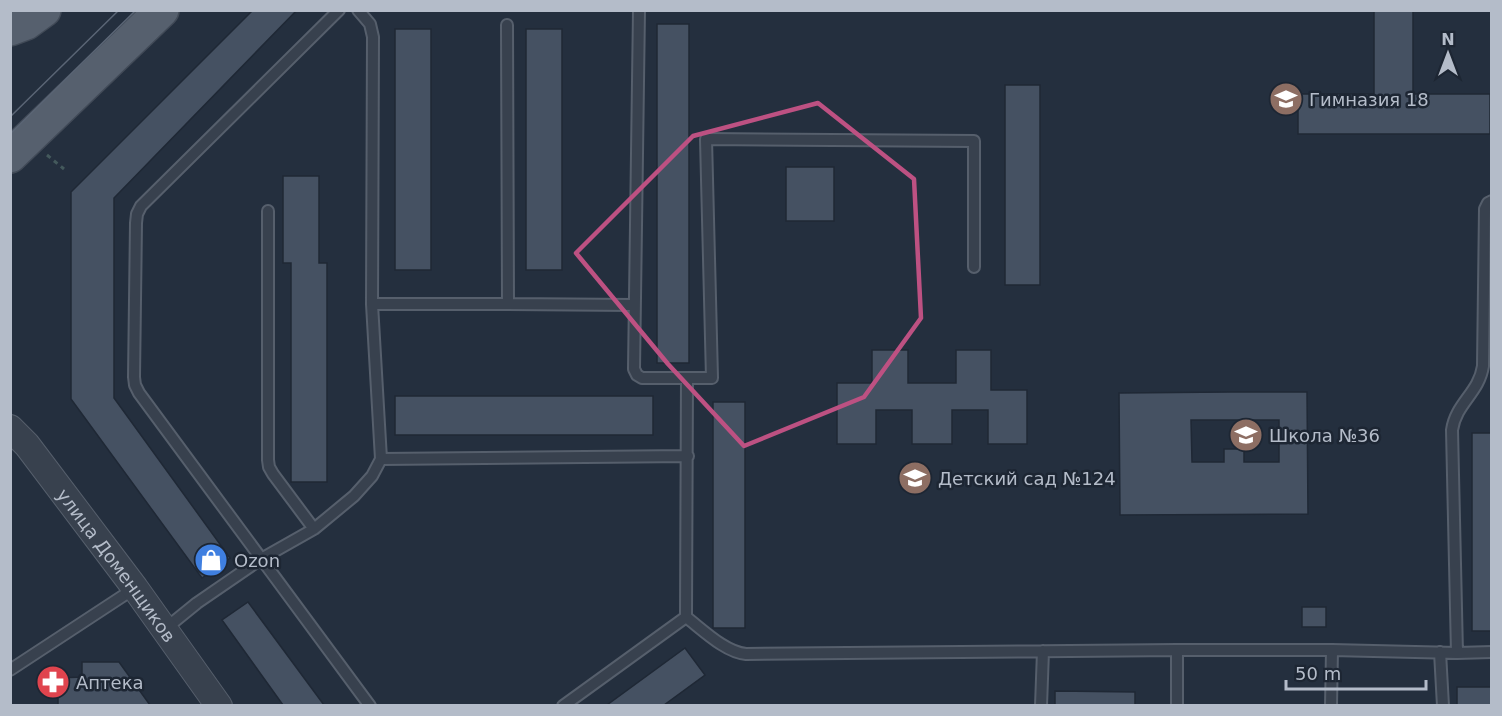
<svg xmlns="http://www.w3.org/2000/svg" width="1502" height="716" font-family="'DejaVu Sans',sans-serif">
	<rect width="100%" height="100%" fill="#242f3e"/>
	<path fill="#455162" stroke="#1f2835" stroke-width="1.5" fill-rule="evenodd" d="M253,10H297L114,198V398L230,558L202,578L71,399V192Z
		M1374,10H1413V94H1490V134H1298V94H1374Z
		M657,24H689V363H657Z
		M395,29H431V270H395Z
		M526,29H562V270H526Z
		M1005,85H1040V285H1005Z
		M786,167H834V221H786Z
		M283,176H319V263H327V482H291V263H283Z
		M872,350H908V383H956V350H991V390H1027V444H988V410H952V444H912V410H876V444H837V383H872Z
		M1230,392H1307L1308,514L1120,515L1119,393ZM1191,420H1279V462H1244V449H1224V462H1192Z
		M395,396H653V435H395Z
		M713,402H745V628H713Z
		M1472,433H1491V631H1472Z
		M248,602L324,705H283L222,620Z
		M1302,607H1326V627H1302Z
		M685,648L705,675L664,705H607Z
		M82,662H119L150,705H58V678L82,677Z
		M1457,687H1491V705H1457Z
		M1055,691L1135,692V705H1055Z"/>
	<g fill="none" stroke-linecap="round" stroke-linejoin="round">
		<defs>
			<path id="service" d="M339,10L141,206L137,214L136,223L134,377L135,385L139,393L370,706
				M358,10L370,24L373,37L372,304L381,459
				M639,10L634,369L637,375L642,378H687
				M268,211V460L269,467L273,474L314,529
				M974,267V141L706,139L712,378H687L686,617C703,630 725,652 746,654L1177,650H1332L1457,653L1492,652
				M372,304H508L507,25
				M508,304L634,305
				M165,629L197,603L261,559L314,529L354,496L372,476L381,459L688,456
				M1177,650V706
				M1440,652L1443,706
				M1457,653L1452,430C1456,403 1479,393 1483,366L1485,209L1488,203L1492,201
				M10,670L135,588
				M563,706L686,617
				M1041,706L1043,651
				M1331,706L1332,650"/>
			<g id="tertiary">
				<path id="s1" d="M10,428L27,445L135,588L219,706"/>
			</g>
			<path id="primary" d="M10,29L26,23L44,10
				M10,156L162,10"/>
		</defs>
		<use href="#service" stroke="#565f6c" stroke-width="14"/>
		<use href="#tertiary" stroke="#565f6c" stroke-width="28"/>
		<use href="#primary" stroke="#414a57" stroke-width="36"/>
		<path stroke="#44595c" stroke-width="3" stroke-dasharray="4.5 4.5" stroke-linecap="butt" d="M47,155L64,169"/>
		<use href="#service" stroke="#38414e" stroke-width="10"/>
		<use href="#tertiary" stroke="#38414e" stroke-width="26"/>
		<use href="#primary" stroke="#56606e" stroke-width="33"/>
		<path stroke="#5a6575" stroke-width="1.5" d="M10,117L119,10
			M10,134L136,10"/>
	</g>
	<path fill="none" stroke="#bd5182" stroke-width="4.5" stroke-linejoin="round" d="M818,103L914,179L921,318L864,397L744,446L668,364L576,253L693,136Z"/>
	<defs>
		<symbol id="school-disc" viewBox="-11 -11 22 22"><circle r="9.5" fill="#8d6e63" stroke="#1d2633"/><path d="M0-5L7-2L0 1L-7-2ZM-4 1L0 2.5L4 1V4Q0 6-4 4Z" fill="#fff"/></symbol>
		<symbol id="shop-disc" viewBox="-11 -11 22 22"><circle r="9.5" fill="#3f7fe0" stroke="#1d2633"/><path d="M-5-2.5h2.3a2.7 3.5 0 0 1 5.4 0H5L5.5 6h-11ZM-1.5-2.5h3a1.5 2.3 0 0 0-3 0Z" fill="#fff"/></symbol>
		<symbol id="pharmacy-disc" viewBox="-11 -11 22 22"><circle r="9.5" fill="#e0444e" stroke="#1d2633"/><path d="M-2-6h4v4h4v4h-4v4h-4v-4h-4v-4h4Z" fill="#fff"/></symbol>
	</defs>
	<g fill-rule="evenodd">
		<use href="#school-disc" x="1267" y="80" width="38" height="38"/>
		<use href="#school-disc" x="1227" y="416" width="38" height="38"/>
		<use href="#school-disc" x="896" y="459" width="38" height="38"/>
		<use href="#shop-disc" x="192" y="541" width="38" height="38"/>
		<use href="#pharmacy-disc" x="34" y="663" width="38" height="38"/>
	</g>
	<g text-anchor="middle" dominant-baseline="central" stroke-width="5" stroke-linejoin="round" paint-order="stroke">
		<g font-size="18" fill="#b4bcc9" stroke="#1d2633" text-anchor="start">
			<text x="1309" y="99">Гимназия 18</text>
			<text x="1269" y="435">Школа №36</text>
			<text x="938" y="478">Детский сад №124</text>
			<text x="234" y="560">Ozon</text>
			<text x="76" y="682">Аптека</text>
		</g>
		<g font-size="18" fill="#b4bcc9" stroke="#1d2633">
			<text stroke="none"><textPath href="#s1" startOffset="174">улица Доменщиков</textPath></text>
		</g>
	</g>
	<rect width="1502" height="716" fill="none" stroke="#b4bcc9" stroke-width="24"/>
	<g transform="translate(1448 54)" stroke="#1d2633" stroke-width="4.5" paint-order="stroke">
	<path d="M0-4.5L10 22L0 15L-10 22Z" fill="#b4bcc9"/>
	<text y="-9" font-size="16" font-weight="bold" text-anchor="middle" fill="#b4bcc9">N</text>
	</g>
	<path d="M1286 680v9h140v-9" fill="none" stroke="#b4bcc9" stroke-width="3"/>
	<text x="1295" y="680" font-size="18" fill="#b4bcc9" stroke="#1d2633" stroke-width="4.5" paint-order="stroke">50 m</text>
</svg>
